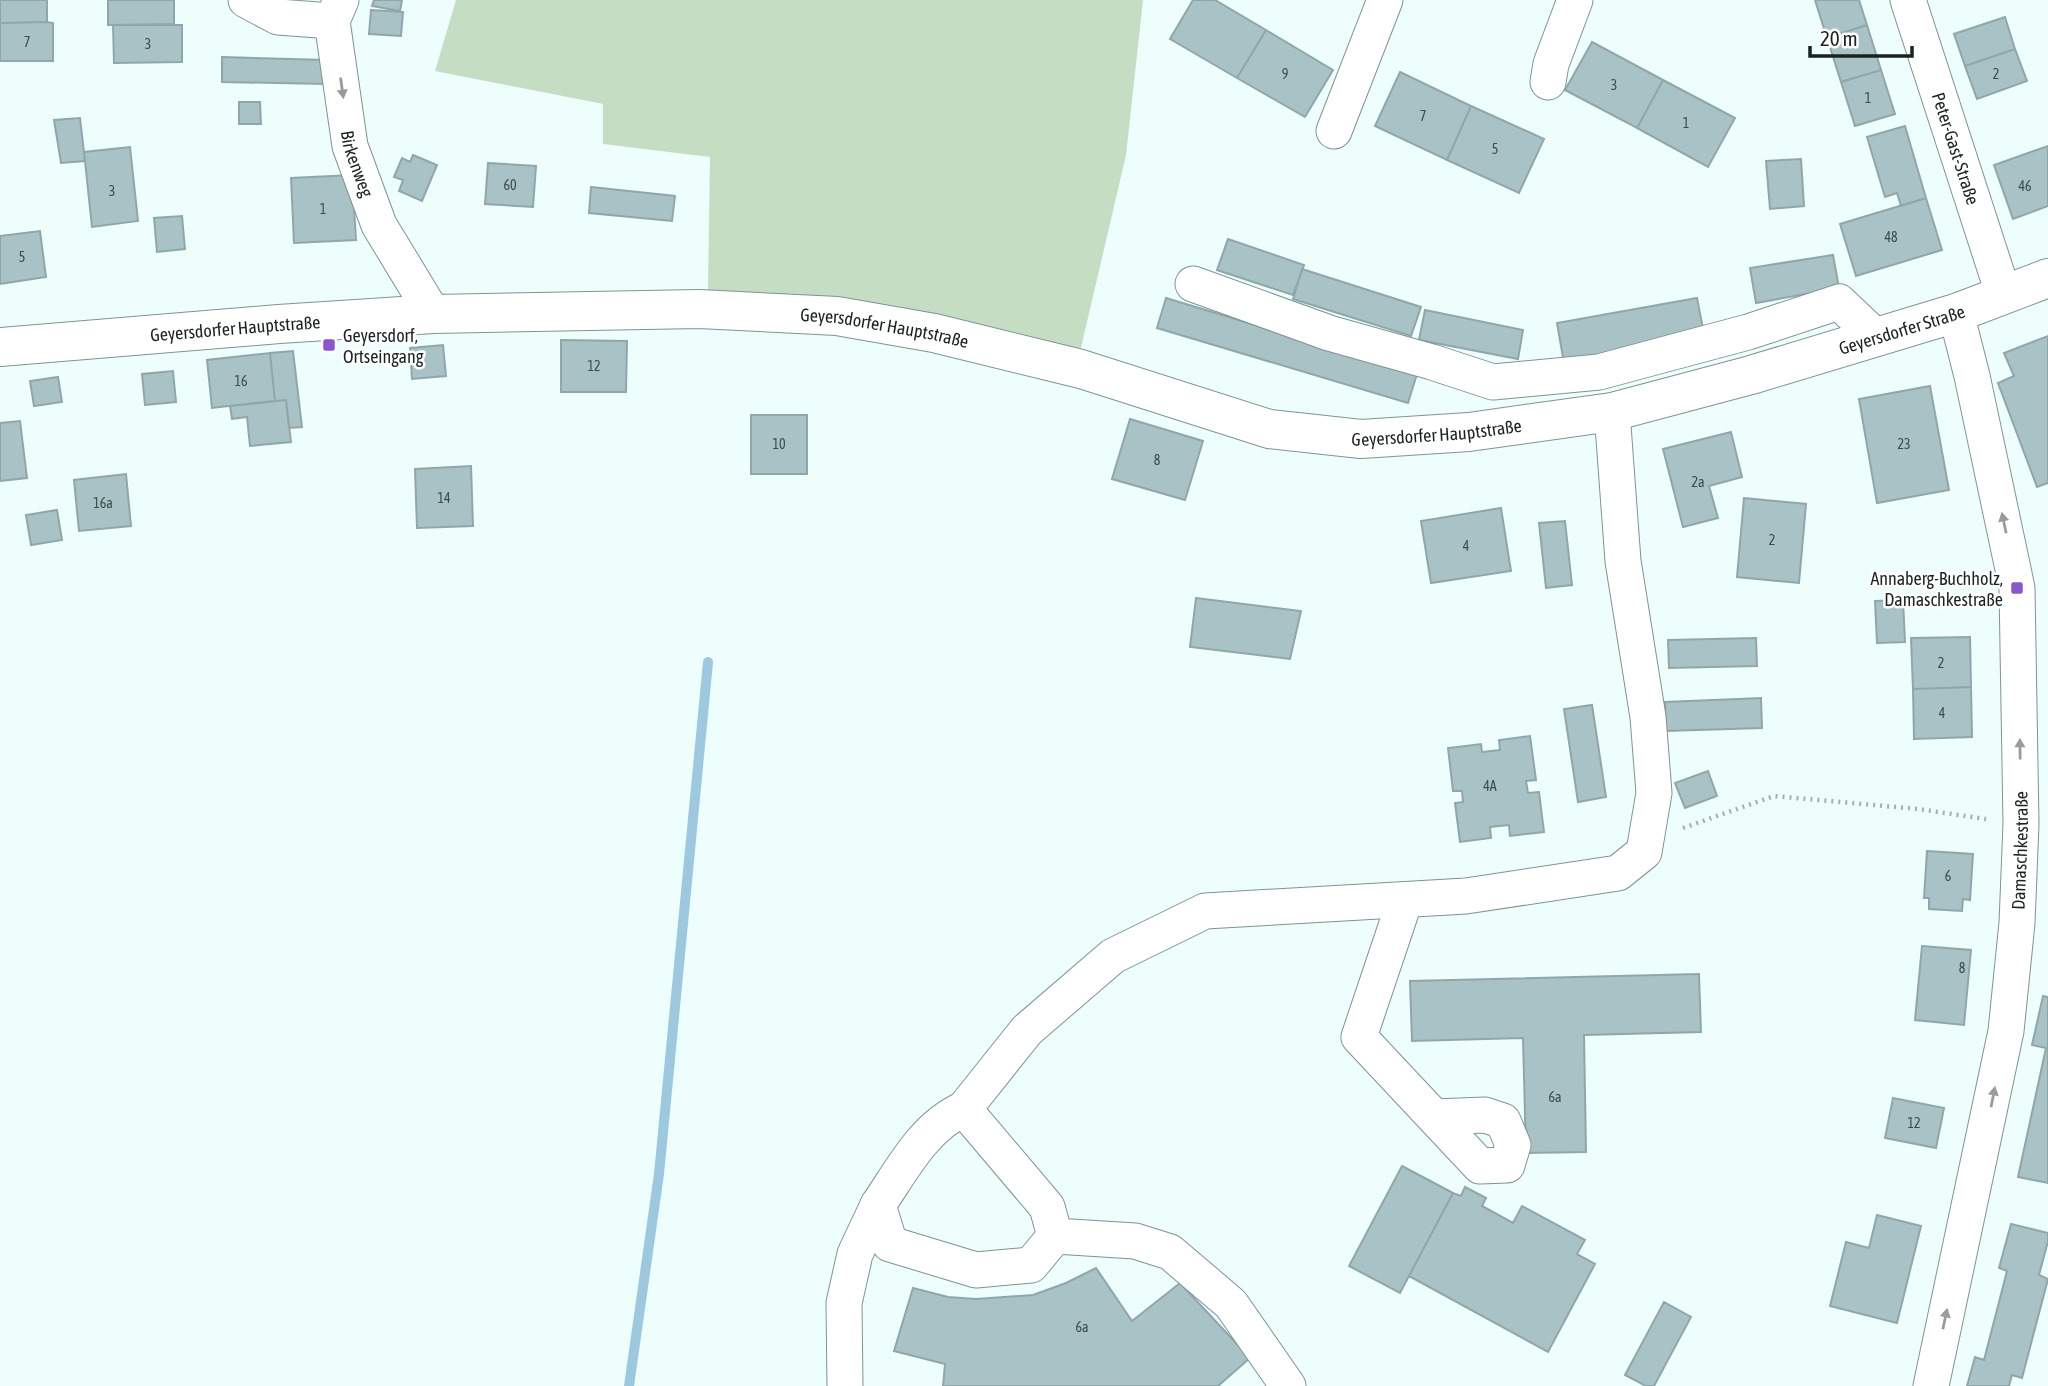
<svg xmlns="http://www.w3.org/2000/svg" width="2048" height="1386" font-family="'Asap Condensed',sans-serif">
	<rect width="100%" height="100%" fill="#eefefc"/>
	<path fill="#c5dec3" d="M456,0H1143L1126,155L1080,352L708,293L710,157L603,144V104L435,71Z"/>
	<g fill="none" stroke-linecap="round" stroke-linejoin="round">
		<path stroke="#9dc8e0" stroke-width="10" d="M629,1386L659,1174L708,662"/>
	</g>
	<path fill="#a9c2c6" stroke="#8fa7ab" stroke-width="2" d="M0,0H47V22L0,23Z
		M108,0H174V24L108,25Z
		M374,0H402L400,11L372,6Z
		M1193,0H1215L1266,30L1237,78L1170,39Z
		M1815,0H1859L1867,25L1827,38Z
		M371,10L403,12L401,36L369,34Z
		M2005,17L2015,49L1965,66L1954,34Z
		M47,22L53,23V61H0V23Z
		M113,25H182V62L114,63Z
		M1867,25L1881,70L1841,82L1827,38Z
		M1266,30L1333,70L1305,117L1237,78Z
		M1592,42L1663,80L1637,128L1565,90Z
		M2015,49L2027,81L1977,99L1965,66Z
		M222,57L326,60L325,84L222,82Z
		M1881,70L1895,114L1855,126L1841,82Z
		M1400,72L1471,106L1447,160L1375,126Z
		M1663,80L1735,118L1708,167L1637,128Z
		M239,102H260L261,124H239Z
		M1471,106L1544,139L1519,193L1447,160Z
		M80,118L85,161L61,163L54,120Z
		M1905,126L1926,198L1901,206L1897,193L1885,197L1867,137Z
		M2048,146V206L2013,219L1994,165Z
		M130,147L138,221L92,227L84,152Z
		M413,155L437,165L422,201L399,191L403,180L394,177L402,158L410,162Z
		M1801,159L1804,206L1770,209L1766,161Z
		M488,163L536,166L533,207L485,204Z
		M352,175L356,240L294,243L291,178Z
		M591,187L675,196L672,221L589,213Z
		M1926,198L1942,250L1856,276L1840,224Z
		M182,216L185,249L157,252L154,218Z
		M40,231L46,277L0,284V236Z
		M1228,239L1304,265L1293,295L1217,270Z
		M1833,255L1839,288L1756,303L1750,268Z
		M1302,269L1421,307L1411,336L1293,299Z
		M1166,298L1417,374L1408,403L1157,328Z
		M1697,298L1705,339L1564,363L1557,323Z
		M1425,310L1523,330L1518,359L1419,340Z
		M2048,336V483L2037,487L1998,383L2014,376L2004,353Z
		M561,340L627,341L626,392H561Z
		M443,345L446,376L412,379L410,348Z
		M293,351L302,427L289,428L286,400L275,401L270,353Z
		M270,353L275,401L212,408L207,360Z
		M173,371L176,402L145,405L142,374Z
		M58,377L62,402L34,406L30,381Z
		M1930,386L1949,490L1877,503L1859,399Z
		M286,400L291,442L250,446L247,417L232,419L230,406Z
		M751,415H807V474H751Z
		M1130,419L1203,441L1185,500L1112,479Z
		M20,421L27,478L0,481V423Z
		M1731,432L1742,477L1709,486L1718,518L1683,527L1663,449Z
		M471,466L473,526L417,528L415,469Z
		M126,474L131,526L79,531L74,480Z
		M1744,498L1806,504L1799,583L1737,577Z
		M1501,508L1511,571L1431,583L1421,521Z
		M57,510L62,540L31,545L26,515Z
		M1565,521L1572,585L1546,588L1539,523Z
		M1196,598L1301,611L1290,659L1190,647Z
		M1903,600L1905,642L1877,643L1875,601Z
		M1970,637L1971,687L1913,689L1911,638Z
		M1756,638L1757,666L1669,668L1668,640Z
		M1971,687L1972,737L1914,739L1913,689Z
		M1761,698L1762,728L1666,731L1665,702Z
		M1592,705L1606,797L1578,802L1564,709Z
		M1530,736L1536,780L1526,781L1528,793L1539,792L1544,832L1510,836L1509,825L1490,827L1491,838L1460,842L1455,803L1463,802L1462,791H1453L1448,748L1481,744L1482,752L1500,750L1499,740Z
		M1708,771L1717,796L1685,808L1675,783Z
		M1927,851L1973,854L1970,900L1963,899L1962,911L1929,909V898H1924Z
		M1922,946L1971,950L1964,1025L1915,1020Z
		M1699,974L1701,1032L1584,1035L1586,1152L1526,1153L1523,1038L1412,1041L1410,981Z
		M2043,996L2048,997V1183L2018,1177L2046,1048L2032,1045Z
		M1893,1098L1944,1108L1936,1148L1885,1138Z
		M1402,1166L1453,1193L1400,1293L1349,1266Z
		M1465,1187L1486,1198L1482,1206L1513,1223L1522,1206L1585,1240L1577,1254L1595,1264L1548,1352L1409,1276L1453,1193L1461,1196Z
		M1877,1215L1921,1226L1897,1323L1830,1306L1846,1242L1869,1248Z
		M2011,1224L2048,1233V1241L2039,1275L2048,1279L2022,1378L2012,1375L2009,1386H1967L1975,1357L1984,1360L2007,1271L1999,1268Z
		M1096,1268L1132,1321L1180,1283L1250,1358L1218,1386H943L945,1364L894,1351L913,1288L948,1297L976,1299L1033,1295L1066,1283Z
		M1664,1302L1691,1317L1654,1386H1646L1625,1375Z"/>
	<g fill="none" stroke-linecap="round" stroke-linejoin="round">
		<defs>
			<g id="minor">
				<path d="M246,0L278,17L332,21"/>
				<path id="s1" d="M341,0L332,21L350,146L379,225L433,314"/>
				<path id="s2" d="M1908,0L2004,296"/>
				<path d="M1548,82L1551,64L1575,0"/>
				<path d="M1334,131L1385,0"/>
				<path d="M1193,284L1329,333L1432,362L1493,382L1599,372L1748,332L1839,302L1876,337"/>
				<path d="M1405,900L1359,1037L1480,1166L1507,1165L1513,1145L1503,1121L1485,1115L1434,1117"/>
				<path d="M964,1109C924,1126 902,1170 878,1205L890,1244L976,1270L1031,1265L1055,1236"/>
				<path d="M845,1386L844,1303L855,1254L878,1205"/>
				<path d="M1288,1386L1231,1304L1170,1252L1135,1241L1055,1236L1047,1207L964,1109L1027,1030L1113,956L1205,911L1466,896L1618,873L1644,852L1654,793L1648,717L1623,561L1612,412"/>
				<path id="s3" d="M1931,1386L2006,1031L2017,923L2021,824L2017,588L1972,376L1956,313"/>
			</g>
			<g id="major">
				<path id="s4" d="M0,347L279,324L433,314L699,309L837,316L934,333L1081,369L1269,429L1361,439L1469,432L1612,412L1751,375L1956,313L2048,278"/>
			</g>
		</defs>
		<use href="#minor" stroke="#7d9592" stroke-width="37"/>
		<use href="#major" stroke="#7d9592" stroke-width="40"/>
		<path stroke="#a2afae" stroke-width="4.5" stroke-dasharray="2 5" stroke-linecap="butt" d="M1683,828L1774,796L1918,809L1986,819"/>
		<use href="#minor" stroke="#fff" stroke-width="35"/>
		<use href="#major" stroke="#fff" stroke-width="38"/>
	</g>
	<defs><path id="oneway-solid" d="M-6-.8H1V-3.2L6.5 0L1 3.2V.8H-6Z" transform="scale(1.75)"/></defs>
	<g fill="#989c9c">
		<use href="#oneway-solid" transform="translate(342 88) rotate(82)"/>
		<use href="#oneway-solid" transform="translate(2004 523) rotate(-102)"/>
		<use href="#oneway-solid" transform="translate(2020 749) rotate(-91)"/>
		<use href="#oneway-solid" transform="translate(1993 1097) rotate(-79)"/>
		<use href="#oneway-solid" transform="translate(1945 1319) rotate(-78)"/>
	</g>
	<g fill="#8857d0" stroke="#fff" stroke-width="2.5">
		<rect x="322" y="338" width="14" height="14" rx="3.5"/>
		<rect x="2010" y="581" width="14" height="14" rx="3.5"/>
	</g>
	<g text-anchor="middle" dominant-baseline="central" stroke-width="5" stroke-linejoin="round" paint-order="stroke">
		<g font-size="14" fill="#3e4b4b">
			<text x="27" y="42">7</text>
			<text x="148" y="44">3</text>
			<text x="1285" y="74">9</text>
			<text x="1996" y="74">2</text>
			<text x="1614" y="85">3</text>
			<text x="1868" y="98">1</text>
			<text x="1423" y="116">7</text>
			<text x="1686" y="123">1</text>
			<text x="1495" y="149">5</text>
			<text x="510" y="185">60</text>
			<text x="2025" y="186">46</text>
			<text x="112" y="191">3</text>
			<text x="323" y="209">1</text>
			<text x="1891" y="237">48</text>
			<text x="22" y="257">5</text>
			<text x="594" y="366">12</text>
			<text x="241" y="381">16</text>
			<text x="779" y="444">10</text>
			<text x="1904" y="444">23</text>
			<text x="1157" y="460">8</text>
			<text x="1698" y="482">2a</text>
			<text x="444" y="498">14</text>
			<text x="103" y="503">16a</text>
			<text x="1772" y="540">2</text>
			<text x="1466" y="546">4</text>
			<text x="1941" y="663">2</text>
			<text x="1942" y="713">4</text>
			<text x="1490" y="786">4A</text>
			<text x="1948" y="876">6</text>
			<text x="1962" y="968">8</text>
			<text x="1555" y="1097">6a</text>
			<text x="1914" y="1123">12</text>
			<text x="1082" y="1327">6a</text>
		</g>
		<g font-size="18" fill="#1a2322" stroke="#fff">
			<text stroke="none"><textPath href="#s2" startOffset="156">Peter-Gast-Straße</textPath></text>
			<text stroke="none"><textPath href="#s1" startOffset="168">Birkenweg</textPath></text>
			<text stroke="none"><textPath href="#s4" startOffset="236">Geyersdorfer Hauptstraße</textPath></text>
			<text stroke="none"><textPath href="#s4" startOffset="887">Geyersdorfer Hauptstraße</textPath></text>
			<text stroke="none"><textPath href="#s4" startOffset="1932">Geyersdorfer Straße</textPath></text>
			<text stroke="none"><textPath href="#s4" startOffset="1454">Geyersdorfer Hauptstraße</textPath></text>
			<text stroke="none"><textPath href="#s3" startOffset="544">Damaschkestraße</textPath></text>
		</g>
		<g font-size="18" fill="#1a2322" stroke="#fff" text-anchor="start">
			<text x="343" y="335">Geyersdorf,<tspan x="343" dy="21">Ortseingang</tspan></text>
			<text x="2003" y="578" text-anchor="end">Annaberg-Buchholz,<tspan x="2003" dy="21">Damaschkestraße</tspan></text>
		</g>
	</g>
	<path d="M1810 46v10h102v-10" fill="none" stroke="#1a2322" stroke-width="3.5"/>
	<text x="1820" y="46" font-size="21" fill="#1a2322" stroke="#ffffff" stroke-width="5" paint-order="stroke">20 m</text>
</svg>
